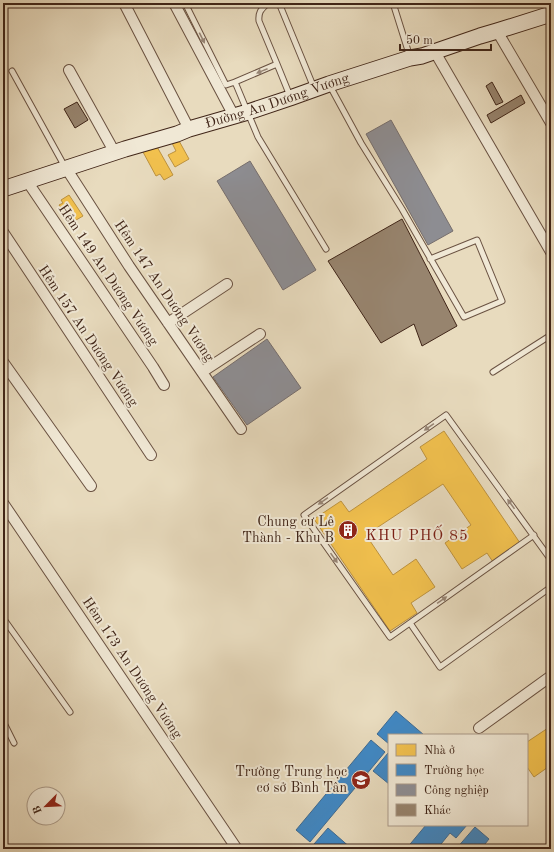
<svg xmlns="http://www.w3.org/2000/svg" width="554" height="852" font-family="'Old Standard TT',serif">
	<rect width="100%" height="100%" fill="#e8dbbe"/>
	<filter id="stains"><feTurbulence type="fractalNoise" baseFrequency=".005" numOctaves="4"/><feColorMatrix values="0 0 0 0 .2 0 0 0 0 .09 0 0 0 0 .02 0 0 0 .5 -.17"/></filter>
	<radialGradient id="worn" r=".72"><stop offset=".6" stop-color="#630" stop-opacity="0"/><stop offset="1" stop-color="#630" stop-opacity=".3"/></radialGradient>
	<path fill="#f2c14e" stroke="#bd923e" d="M178,139L189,159L175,167L168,155L176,151L172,143Z
		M156,145L173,175L164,180L160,174L156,176L143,152Z
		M69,195L83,216L71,223L59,205L63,203L61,200Z
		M444,431L520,543L493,562L487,553L462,569L445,543L471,525L443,484L366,535L393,575L416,559L435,587L411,603L417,613L390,631L314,519L341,501L349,512L427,459L420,447Z
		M551,726V765L534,777L527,767V742Z"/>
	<path fill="#3f88c5" stroke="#3f6a91" d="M396,711L424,735H389V744L377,734Z
		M371,740L385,752L310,842L296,830Z
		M388,753L389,754V784L373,771Z
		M426,825H467L456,838L450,833L437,849H406Z
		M475,827L489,839L481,849H456Z
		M328,828L352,849H319L314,844Z"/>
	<path fill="#8d8d92" stroke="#766e6d" d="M391,120L453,231L428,245L366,134Z
		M250,161L316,270L283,290L217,181Z
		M267,339L301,388L247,425L213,377Z"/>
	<path fill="#97846e" stroke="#402518" d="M492,82L503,102L496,105L486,86Z
		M521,95L525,103L491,123L487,115Z
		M77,102L88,120L75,128L64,109Z
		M402,219L457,326L422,346L414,324L381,343L328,261Z"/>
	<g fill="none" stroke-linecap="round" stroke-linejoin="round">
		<defs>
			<path id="lane" d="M185,3L226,85L235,82
				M268,3C262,9 258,11 259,21L277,64
				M279,3L314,88
				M393,3L410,57
				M12,71L65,167
				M330,86L361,143L402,209L464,317L502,301L477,240L430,259
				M290,96L277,64L235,82L258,137L326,249
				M493,372L551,335
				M534,535L390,637L304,515L446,415L551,560
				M3,618L70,712
				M410,623L440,667L551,587
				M3,721L14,743"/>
			<path id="street" d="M124,3L189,129
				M174,3L234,116
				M497,31L551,123
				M435,52L551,252
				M69,70L115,153
				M66,168L129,266L241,429
				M27,181L153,367L164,385
				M3,232L151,455
				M168,323L227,284
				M3,362L91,486
				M202,372L260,334
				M3,503L237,849
				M479,728L551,676"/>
			<g id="secondary">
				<path id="s1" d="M3,189L125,149L177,134L189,129L248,112L290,98L329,84L410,58L422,56L480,36L497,31L551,14"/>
			</g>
		</defs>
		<use href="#lane" stroke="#6a5242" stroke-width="7"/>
		<use href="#street" stroke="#6a5242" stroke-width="12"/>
		<use href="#secondary" stroke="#402518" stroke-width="17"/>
		<use href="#lane" stroke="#f0e8d5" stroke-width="5"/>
		<use href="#street" stroke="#f0e8d5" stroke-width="10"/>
		<use href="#secondary" stroke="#f0e8d5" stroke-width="15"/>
	</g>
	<defs><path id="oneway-solid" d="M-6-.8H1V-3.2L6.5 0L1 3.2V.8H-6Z"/></defs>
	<g fill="#988676">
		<use href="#oneway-solid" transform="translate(202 38) rotate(63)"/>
		<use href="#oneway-solid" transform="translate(262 71) rotate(158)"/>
		<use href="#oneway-solid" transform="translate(429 427) rotate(145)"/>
		<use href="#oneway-solid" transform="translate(323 501) rotate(145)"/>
		<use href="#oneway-solid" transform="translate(511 504) rotate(-126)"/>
		<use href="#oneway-solid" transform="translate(334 558) rotate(55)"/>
		<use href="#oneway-solid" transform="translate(442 600) rotate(-35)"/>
	</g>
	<defs>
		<symbol id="building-disc" viewBox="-11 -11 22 22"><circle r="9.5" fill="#8f2418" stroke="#f0e8d5"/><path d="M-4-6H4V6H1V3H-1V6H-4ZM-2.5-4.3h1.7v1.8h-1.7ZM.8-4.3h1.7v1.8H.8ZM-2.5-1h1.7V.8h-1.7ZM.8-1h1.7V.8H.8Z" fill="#fff"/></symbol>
		<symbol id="school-disc" viewBox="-11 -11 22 22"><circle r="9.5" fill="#8f2418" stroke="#f0e8d5"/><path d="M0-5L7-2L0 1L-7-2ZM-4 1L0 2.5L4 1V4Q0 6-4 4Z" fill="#fff"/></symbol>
	</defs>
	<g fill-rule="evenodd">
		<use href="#building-disc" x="337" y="519" width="22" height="22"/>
		<use href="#school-disc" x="350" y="769" width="22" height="22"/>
	</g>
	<g text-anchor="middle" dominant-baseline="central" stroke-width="4" stroke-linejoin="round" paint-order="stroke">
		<g font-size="14" fill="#402518" stroke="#f0e8d5">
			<text stroke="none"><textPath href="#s1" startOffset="288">Đường An Dương Vương</textPath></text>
			<text transform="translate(108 275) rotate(56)">Hẻm 149 An Dương Vương</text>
			<text transform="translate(164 291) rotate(56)">Hẻm 147 An Dương Vương</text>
			<text transform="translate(88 336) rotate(56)">Hẻm 157 An Dương Vương</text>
			<text transform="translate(132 668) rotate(56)">Hẻm 173 An Dương Vương</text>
		</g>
		<g font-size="14" fill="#402518" stroke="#f0e8d5" text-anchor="end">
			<text x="334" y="522">Chung cư Lê<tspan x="334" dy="16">Thành - Khu B</tspan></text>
			<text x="347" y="772">Trường Trung học<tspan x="347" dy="16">cơ sở Bình Tân</tspan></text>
		</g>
		<g font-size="15" letter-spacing="1" fill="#7a1f14" stroke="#f0e8d5">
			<text x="417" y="536">KHU PHỐ 85</text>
		</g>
	</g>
	<rect width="554" height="852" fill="none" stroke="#e8dbbe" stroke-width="16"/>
	<rect x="4" y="4" width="546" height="844" fill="none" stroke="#402518" stroke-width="2"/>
	<rect x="8" y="8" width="538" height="836" fill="none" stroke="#402518"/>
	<rect x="388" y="734" width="140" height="92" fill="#f0e8d5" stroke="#aa9a89"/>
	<rect x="396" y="744" width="20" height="12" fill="#f2c14e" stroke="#aa9a89"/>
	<text x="424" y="754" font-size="12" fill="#402518">Nhà ở</text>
	<rect x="396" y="764" width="20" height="12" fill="#3f88c5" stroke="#aa9a89"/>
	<text x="424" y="774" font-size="12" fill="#402518">Trường học</text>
	<rect x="396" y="784" width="20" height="12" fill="#8d8d92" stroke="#aa9a89"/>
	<text x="424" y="794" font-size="12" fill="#402518">Công nghiệp</text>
	<rect x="396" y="804" width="20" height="12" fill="#97846e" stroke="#aa9a89"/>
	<text x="424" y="814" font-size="12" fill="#402518">Khác</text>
	<g transform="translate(46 806) rotate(246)"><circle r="19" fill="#f0e8d5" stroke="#aa9a89"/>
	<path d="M0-3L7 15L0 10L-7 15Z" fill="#8f2418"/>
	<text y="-6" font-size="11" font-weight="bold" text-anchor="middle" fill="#402518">B</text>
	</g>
	<path d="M400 44v6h91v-6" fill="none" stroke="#402518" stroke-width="2"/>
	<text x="406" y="44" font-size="12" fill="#402518" stroke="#f0e8d5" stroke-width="3" paint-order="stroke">50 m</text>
	<rect width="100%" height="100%" filter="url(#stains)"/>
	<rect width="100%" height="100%" fill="url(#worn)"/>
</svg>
